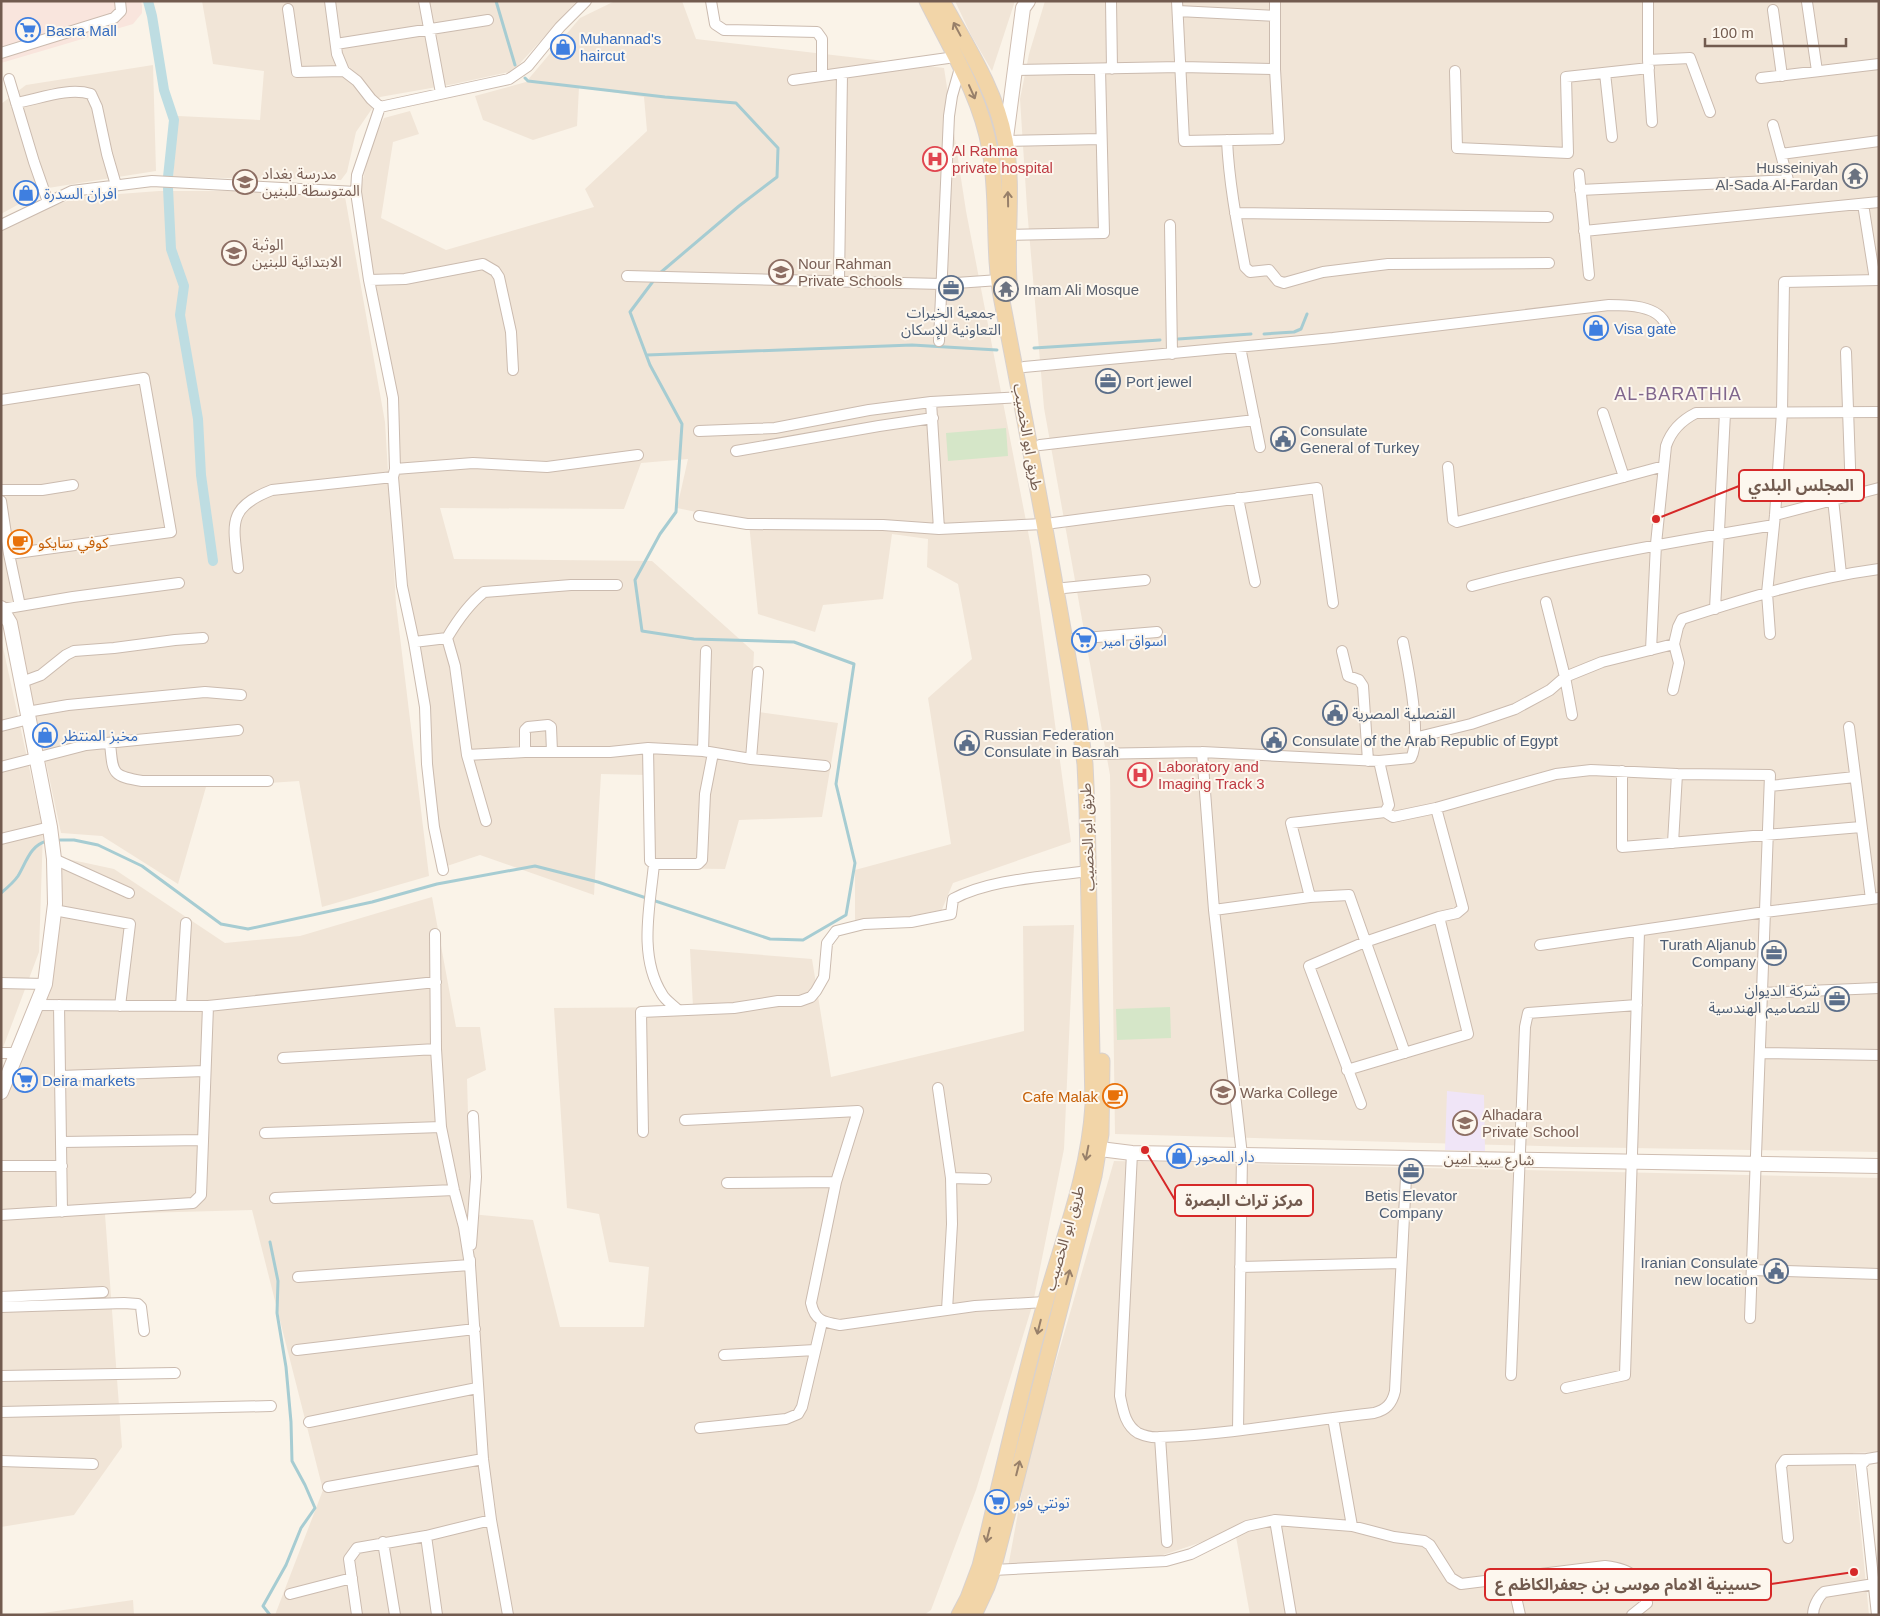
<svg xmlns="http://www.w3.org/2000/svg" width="1880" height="1616" font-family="Arial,'Noto Sans Arabic',sans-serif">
	<rect width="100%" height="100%" fill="#faf3e8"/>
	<path fill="#f1e5d7" d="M202,1H577L513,71L454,84L380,97L356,132L347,172L341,180L173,177L178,116L260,120L264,71L213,64Z
		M615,1H682L696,39L944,68L966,211L1031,547L1071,842L953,883L938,919L855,922V870L951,844L928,698L972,659L958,584L927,567L928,539L892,534L883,599L823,605L815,632L758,614L749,523L677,508L688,459L641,463L624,509L440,508L454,559L652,561L754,652L751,711L838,723L822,817L739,820L725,869L651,868L647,775L601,774L594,895L480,855L444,867L402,559L396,409L357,207L371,143L384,118L410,111L419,134L393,142L381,218L446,250L594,207L585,189L647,131L644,97L579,87L577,126L533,140L483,120L475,96L526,82L580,18Z
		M955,1H1015L992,71L971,35Z
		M1045,1H1879V1152L1573,1147L1115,1134L1110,775L1044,408L1027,208L1020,99L1029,54Z
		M153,65L156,171L48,188L1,214V104L26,85Z
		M159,191H344L385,422L396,604L429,876L322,907L299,781L206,787L178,884L102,836L61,833L34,706L10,617L1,602V227L20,216L80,197Z
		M1,638L43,831L39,952L1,1053Z
		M58,857L114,869L225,943L300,936L432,897L456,1027H480L486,1070L467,1079L471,1214L533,1220L560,1327H644L649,1267L609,1262L599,1214L567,1208L554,1008L693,1007L690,949L812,959L831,1077L1024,1031L1023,926L1074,925L1064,1149L1033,1303L976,1490L931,1610L924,1615H275L323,1490L252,1210L105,1214L122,1447L74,1515L1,1527V1089L55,956Z
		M1114,1161L1879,1178V1452L1853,1453L1869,1615H1250L1235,1531L1151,1559L1007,1573L1028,1458Z
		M133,1600L134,1615H29Z"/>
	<path fill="#f9e5dd" d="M1,1H141L142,6V13L133,24L1,63Z"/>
	<path fill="#f0e5f7" d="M1447,1091L1484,1095L1485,1151L1445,1150Z"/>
	<path fill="#d5e6c8" d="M1006,428L1008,456L948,461L946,433Z
		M1170,1007L1171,1038L1117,1040L1116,1009Z"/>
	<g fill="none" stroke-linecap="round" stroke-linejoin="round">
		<path stroke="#a6ccd2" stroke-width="3" d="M496,1L515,65
			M525,78L528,81L665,97L736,103L778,148L777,177L739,206L660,273
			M1264,334L1294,332L1301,329L1307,314
			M1178,339L1251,334
			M1034,348L1160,340
			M647,355L912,345L997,350
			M60,840H74L98,845L142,866L221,924L248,929L372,902L437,884L535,866L598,882L770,939L803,940L846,915L855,863L836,784L854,664L794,642L694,639L642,631L635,580L660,534L676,512L682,424L650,365L630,312L654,280
			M1,893C7,888 14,882 18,876C26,863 30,845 47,841
			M270,1242L278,1281L277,1313L286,1367L291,1422L292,1461L305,1485L315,1508L301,1528L286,1565L263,1606L270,1615"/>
		<path stroke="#bedde2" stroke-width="10" d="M148,1L152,16L164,90L174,120L168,177
			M168,188L171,249L184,286L180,315L198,419L201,475L213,561"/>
		<defs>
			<path id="street" d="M330,1L337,54L344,71L357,81L371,99L380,107
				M424,1L441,93
				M711,1L715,24L724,30L817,32L822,39V76
				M1111,1L1112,69
				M1177,1L1184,141L1279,139L1275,69V1
				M1648,1V60L1652,122
				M1807,2L1817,71
				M288,9L297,72L344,71
				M1773,10L1782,76
				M1178,11L1275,16
				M336,44L488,20
				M1,53L114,18L121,11L120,1
				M1648,60L1690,58L1710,112
				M1014,70L1181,67L1275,69
				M1455,71L1457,148L1568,153L1566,77L1649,68
				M1605,73L1612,137
				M1761,78L1879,64
				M9,79L34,162L48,202
				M793,80L955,57
				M16,103C39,99 68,87 91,94L97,107L107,154L116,185
				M1227,140C1229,183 1237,224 1245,267L1250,272L1269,270L1278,281L1284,283L1323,272L1388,264L1549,263
				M1006,141L1101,139
				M1781,154L1879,141
				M1579,174L1589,275
				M1580,190L1788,180L1773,125
				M1863,204L1875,280
				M1235,213L1548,217
				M1,225L72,191L152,181L356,192
				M1170,225L1172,354
				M1584,231L1879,202
				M1003,235L1104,233L1100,69
				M627,276L942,284L999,280
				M369,280L405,279L483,264L495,271L499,277L511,332L513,370
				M839,281L842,74
				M939,341L949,116L952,96L960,68
				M1240,347L1260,447
				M1846,352L1851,495
				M1024,367L1333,338L1609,305C1627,305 1658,305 1666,325
				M1,400L144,378L171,532L9,554
				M931,402L939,529
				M1603,413L1624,477
				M699,431L775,428L869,410L931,402L1021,397
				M1040,445L1255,420
				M736,451L879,426L933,418
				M1448,467L1453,520L1457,522L1664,466
				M395,469L473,463L547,467L638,455
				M1,490H42L73,485
				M1238,498L1255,582
				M1833,499L1841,574
				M1,501L9,554L20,606
				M1775,515L1879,488
				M699,516L747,524L883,525L939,529L1044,524
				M1053,523L1317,488L1333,603
				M238,568C234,526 225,508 272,490L393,477
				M1472,586C1573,559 1672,542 1774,525
				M1064,588L1145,580
				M1546,602L1565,677L1572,715
				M2,609L73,597L179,583
				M1715,609L1725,413
				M1770,634L1767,593L1775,515L1782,412L1784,282L1879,280
				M447,638C457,621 469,604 484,592L571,585H617
				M1073,639L1157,632
				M414,642L447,638L455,666L467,755L486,821
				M1651,650L1656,544L1666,446C1671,431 1682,420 1696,413L1879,412
				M1342,651L1348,676L1359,680L1363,686L1368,761
				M22,682L41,675L66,655L74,651L114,648L175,640L203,638
				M1673,690L1679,663L1674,644
				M27,712L68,705L205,692L241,695
				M1,726L29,719
				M1849,727L1871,899
				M1414,738L1471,724L1515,709L1550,690L1565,677L1602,662L1674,644L1678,627L1682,619C1746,598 1812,578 1879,569
				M110,743C113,773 111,776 142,781H268
				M648,748L650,861L654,864H698L702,860L705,794L713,753
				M703,751L706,651
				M525,752V730L528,727L548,725L551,727L552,752
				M1202,752L1214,910L1242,1155L1238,1430
				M1091,754L1202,752L1379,761L1411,758C1422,737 1408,667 1403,642
				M467,755L525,752H610L648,748L703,751L751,759L825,766
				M751,759L758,672
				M1379,761L1389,805L1385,812
				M1,767L86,745L238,730
				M1622,771V847L1861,827
				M1770,786L1855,777
				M1,839L50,827
				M1673,843L1677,774
				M54,859L129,893
				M654,864C650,906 638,956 662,994C665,1000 673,1005 678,1010
				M443,870L434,827L427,764L425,707L414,642L402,586L393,477L395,469L393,398L369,280L356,192L357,175L380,107L509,79L528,66L560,27L586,1
				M1310,897L1291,823L1385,812L1393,817L1436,808L1556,774L1591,770L1677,774L1770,775L1750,1318
				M54,910L130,924L120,1006
				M1214,910L1310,897L1349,895L1405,1053
				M435,934L436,1049L441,1127L454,1190L464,1227L470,1265L483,1459L491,1520L508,1615
				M1540,945L1765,912L1879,898
				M1,983L45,984
				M1762,993L1879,988
				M36,1005L208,1006L436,982
				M59,1005L62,1212
				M181,1006L186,923
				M1,1053H18
				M1760,1053L1879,1055
				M283,1058L436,1049
				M1347,1070L1468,1034L1439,917
				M60,1076L205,1071
				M938,1088L951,1178L952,1224L947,1310
				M1361,1104L1309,966L1365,942L1439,917L1457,913L1463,908L1436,808
				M685,1120L858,1111L836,1182L811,1303C815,1321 823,1322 840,1325L975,1306L1045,1302
				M643,1132L641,1012L734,1008L778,1001H800L811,997L816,991L824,977L827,943L836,931L864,924L911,922L951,914L953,899C990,879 1046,877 1088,871
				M265,1133L441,1127
				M61,1142L203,1140
				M1132,1153L1120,1396C1123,1410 1125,1425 1138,1433C1145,1436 1153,1438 1160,1437C1232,1434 1303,1421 1374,1413C1386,1410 1392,1404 1395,1391L1407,1158
				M1,1166H62
				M951,1178L986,1179
				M727,1183L836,1182
				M275,1198L454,1190
				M1,1215L193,1203L201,1195L208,1006
				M471,1245L476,1177L473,1116
				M1240,1267L1401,1263
				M1752,1270L1879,1274
				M298,1277L470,1265V1260
				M1,1297L103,1292
				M1,1307L124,1303L138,1304L141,1307L144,1331
				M297,1350L475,1329
				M724,1355L815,1350
				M1511,1375L1525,1027L1528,1013L1637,1005
				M1,1376L175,1373
				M1566,1388L1625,1375L1639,932
				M1,1412L271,1406
				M1333,1418L1352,1526
				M309,1422L477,1388
				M700,1428L786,1419L798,1414L802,1407L822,1322
				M1160,1437L1167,1542
				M1,1461L93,1464
				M328,1487L483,1459
				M1275,1520L1291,1615
				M426,1536L437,1615
				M1788,1538L1781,1466L1785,1460L1867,1459
				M383,1542L395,1615
				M993,1570L1166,1561L1191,1554L1247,1526L1275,1520L1352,1526L1394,1537L1424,1541L1430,1545L1451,1578L1461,1584L1605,1566C1635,1570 1637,1576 1647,1603L1632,1615
				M1512,1579L1520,1615
				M290,1594L352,1578
				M357,1615L349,1559L357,1548L426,1536L491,1520
				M1813,1615C1813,1607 1818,1597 1824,1592L1874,1584
				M1877,1615L1861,1465L1867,1459L1879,1457"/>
			<path id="secondary" d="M1006,138L1023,8L1028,1
				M1,608L10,623L50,827L54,859L55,904L45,984L1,1092
				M1100,1149L1132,1153L1242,1155L1879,1166"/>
			<path id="primary" d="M927,1C951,49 981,97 990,150C999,200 992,251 1002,301C1029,440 1055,580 1079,721L1085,764L1087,808L1093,1105C1089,1173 1064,1236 1046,1300C1021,1387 1002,1478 980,1566L968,1598L959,1615
				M942,1C966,45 996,90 1005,140C1014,184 1006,235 1009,281
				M974,1615L987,1587L993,1570L1094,1176L1101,1134L1102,1061"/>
		</defs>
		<use href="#street" stroke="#cbbbaf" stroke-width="12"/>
		<use href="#secondary" stroke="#cfbdb0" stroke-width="16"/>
		<use href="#primary" stroke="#d8d1ce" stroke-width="17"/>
		<use href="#street" stroke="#fff" stroke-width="10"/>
		<use href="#secondary" stroke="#fff" stroke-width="14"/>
		<use href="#primary" stroke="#f2d5a8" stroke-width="15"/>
	</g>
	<defs><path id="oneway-shaft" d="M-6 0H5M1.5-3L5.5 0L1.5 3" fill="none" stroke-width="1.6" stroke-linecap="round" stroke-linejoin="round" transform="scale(1.25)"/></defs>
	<g stroke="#98806a">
		<use href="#oneway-shaft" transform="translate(957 29) rotate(-118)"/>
		<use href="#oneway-shaft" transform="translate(972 92) rotate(66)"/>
		<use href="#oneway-shaft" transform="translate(1008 199) rotate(-91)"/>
		<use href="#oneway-shaft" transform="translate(1087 1153) rotate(101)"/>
		<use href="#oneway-shaft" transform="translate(1068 1277) rotate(-75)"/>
		<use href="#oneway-shaft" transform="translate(1039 1327) rotate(104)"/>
		<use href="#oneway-shaft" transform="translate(1018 1468) rotate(-76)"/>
		<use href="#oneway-shaft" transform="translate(988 1535) rotate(104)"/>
	</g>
	<defs>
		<symbol id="supermarket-ring" viewBox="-11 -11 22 22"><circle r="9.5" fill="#fdf7ee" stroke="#3f7fe0" stroke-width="1.5"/><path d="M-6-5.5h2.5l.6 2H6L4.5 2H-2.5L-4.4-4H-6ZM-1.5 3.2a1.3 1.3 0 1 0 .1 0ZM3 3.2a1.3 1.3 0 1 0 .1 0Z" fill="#3f7fe0"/></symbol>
		<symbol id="shop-ring" viewBox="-11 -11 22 22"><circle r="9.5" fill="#fdf7ee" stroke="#3f7fe0" stroke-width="1.5"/><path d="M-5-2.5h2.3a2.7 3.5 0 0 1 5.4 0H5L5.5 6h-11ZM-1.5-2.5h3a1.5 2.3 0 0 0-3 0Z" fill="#3f7fe0"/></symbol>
		<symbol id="hospital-ring" viewBox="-11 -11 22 22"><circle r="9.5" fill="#fdf7ee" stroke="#e0444e" stroke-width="1.5"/><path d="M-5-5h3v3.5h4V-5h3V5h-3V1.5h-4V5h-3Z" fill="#e0444e"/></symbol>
		<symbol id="temple-ring" viewBox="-11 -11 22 22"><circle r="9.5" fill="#fdf7ee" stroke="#6b7280" stroke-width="1.5"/><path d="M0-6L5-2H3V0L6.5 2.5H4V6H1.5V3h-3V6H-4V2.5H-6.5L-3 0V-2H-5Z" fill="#6b7280"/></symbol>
		<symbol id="school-ring" viewBox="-11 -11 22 22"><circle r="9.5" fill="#fdf7ee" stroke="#8d6e63" stroke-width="1.5"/><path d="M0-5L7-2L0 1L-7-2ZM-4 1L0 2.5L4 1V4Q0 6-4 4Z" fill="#8d6e63"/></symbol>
		<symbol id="office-ring" viewBox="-11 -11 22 22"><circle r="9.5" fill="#fdf7ee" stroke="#5c6f8a" stroke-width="1.5"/><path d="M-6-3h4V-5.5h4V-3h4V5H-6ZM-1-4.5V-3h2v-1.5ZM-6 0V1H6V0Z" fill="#5c6f8a"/></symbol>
		<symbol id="civic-ring" viewBox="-11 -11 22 22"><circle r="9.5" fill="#fdf7ee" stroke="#5c6f8a" stroke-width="1.5"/><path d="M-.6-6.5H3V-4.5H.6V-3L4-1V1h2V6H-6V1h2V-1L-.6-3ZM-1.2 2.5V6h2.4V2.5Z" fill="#5c6f8a"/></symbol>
		<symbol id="cafe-ring" viewBox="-11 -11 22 22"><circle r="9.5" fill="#fdf7ee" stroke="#e8710a" stroke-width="1.5"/><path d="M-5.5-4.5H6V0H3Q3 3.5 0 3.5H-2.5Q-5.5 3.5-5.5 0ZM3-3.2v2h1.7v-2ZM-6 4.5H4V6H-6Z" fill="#e8710a"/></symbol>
		<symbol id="university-ring" viewBox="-11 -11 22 22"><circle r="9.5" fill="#fdf7ee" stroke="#8d6e63" stroke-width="1.5"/><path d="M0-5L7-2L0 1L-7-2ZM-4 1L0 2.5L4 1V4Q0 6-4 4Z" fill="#8d6e63"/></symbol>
	</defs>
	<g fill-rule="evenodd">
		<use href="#supermarket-ring" x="14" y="16" width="28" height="28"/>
		<use href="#shop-ring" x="549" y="33" width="28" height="28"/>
		<use href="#hospital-ring" x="921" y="145" width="28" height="28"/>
		<use href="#temple-ring" x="1841" y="162" width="28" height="28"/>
		<use href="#school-ring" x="231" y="168" width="28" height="28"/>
		<use href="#shop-ring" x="12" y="179" width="28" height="28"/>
		<use href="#school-ring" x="220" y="239" width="28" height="28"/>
		<use href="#school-ring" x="767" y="258" width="28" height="28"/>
		<use href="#office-ring" x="937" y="274" width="28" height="28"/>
		<use href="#temple-ring" x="992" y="275" width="28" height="28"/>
		<use href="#shop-ring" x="1582" y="314" width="28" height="28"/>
		<use href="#office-ring" x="1094" y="367" width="28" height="28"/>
		<use href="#civic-ring" x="1269" y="425" width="28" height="28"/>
		<use href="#cafe-ring" x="6" y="528" width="28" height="28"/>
		<use href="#supermarket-ring" x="1070" y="626" width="28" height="28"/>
		<use href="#civic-ring" x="1321" y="699" width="28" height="28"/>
		<use href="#shop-ring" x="31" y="721" width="28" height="28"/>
		<use href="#civic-ring" x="1260" y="726" width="28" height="28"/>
		<use href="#civic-ring" x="953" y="729" width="28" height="28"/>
		<use href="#hospital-ring" x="1126" y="761" width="28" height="28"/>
		<use href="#office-ring" x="1760" y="939" width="28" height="28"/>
		<use href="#office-ring" x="1823" y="985" width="28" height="28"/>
		<use href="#supermarket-ring" x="11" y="1066" width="28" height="28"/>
		<use href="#university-ring" x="1209" y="1078" width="28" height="28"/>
		<use href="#cafe-ring" x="1101" y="1082" width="28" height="28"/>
		<use href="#school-ring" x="1451" y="1109" width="28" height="28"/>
		<use href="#shop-ring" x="1165" y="1142" width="28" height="28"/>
		<use href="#office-ring" x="1397" y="1157" width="28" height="28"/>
		<use href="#civic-ring" x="1762" y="1257" width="28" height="28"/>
		<use href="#supermarket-ring" x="983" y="1488" width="28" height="28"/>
	</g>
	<g text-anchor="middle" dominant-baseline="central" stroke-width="4" stroke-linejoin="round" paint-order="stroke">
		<g font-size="15" fill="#366cbe" stroke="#fdf7ee" text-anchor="start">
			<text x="46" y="30">Basra Mall</text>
			<text x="580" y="38">Muhannad's<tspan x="580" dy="17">haircut</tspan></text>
			<text x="44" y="193">افران السدرة</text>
			<text x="1614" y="328">Visa gate</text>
			<text x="1102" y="640">اسواق امير</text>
			<text x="62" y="735">مخبز المنتظر</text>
			<text x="42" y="1080">Deira markets</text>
			<text x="1196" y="1156">دار المحور</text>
			<text x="1014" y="1502">تونتي فور</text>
		</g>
		<g font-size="15" fill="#be3a42" stroke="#fdf7ee" text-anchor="start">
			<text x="952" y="150">Al Rahma<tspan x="952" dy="17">private hospital</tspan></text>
			<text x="1158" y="766">Laboratory and<tspan x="1158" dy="17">Imaging Track 3</tspan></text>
		</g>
		<g font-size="15" fill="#5b616d" stroke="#fdf7ee" text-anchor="end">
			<text x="1838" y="167">Husseiniyah<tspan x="1838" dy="17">Al-Sada Al-Fardan</tspan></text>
			<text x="1024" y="289" text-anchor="start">Imam Ali Mosque</text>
		</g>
		<g font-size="15" fill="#785e54" stroke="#fdf7ee" text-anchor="start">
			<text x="262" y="173">مدرسة بغداد<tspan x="262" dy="17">المتوسطة للبنين</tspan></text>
			<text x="252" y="244">الوثبة<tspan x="252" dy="17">الابتدائية للبنين</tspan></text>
			<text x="798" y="263">Nour Rahman<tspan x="798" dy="17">Private Schools</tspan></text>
			<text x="1240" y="1092">Warka College</text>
			<text x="1482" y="1114">Alhadara<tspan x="1482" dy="17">Private School</tspan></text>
		</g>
		<g font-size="15" fill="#4e5e75" stroke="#fdf7ee" text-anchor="start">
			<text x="951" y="312" text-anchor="middle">جمعية الخيرات<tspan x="951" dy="17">التعاونية للإسكان</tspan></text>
			<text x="1126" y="381">Port jewel</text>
			<text x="1300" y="430">Consulate<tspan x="1300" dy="17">General of Turkey</tspan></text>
			<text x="1352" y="713">القنصلية المصرية</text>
			<text x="984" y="734">Russian Federation<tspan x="984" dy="17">Consulate in Basrah</tspan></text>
			<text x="1292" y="740">Consulate of the Arab Republic of Egypt</text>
			<text x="1756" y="944" text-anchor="end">Turath Aljanub<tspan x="1756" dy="17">Company</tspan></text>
			<text x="1820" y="990" text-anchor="end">شركة الديوان<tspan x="1820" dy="17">للتصاميم الهندسية</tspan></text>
			<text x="1411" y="1195" text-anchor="middle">Betis Elevator<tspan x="1411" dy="17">Company</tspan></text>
			<text x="1758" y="1262" text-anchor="end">Iranian Consulate<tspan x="1758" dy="17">new location</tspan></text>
		</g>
		<g font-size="15" fill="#725b4f" stroke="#fdf7ee">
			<text transform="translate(1028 437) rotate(80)">طريق ابو الخصيب</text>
			<text transform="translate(1087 837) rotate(-92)">طريق ابو الخصيب</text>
			<text transform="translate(1489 1159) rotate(1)">شارع سيد امين</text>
			<text transform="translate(1064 1238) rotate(-74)">طريق ابو الخصيب</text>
		</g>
		<g font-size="15" fill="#c56008" stroke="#fdf7ee" text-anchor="start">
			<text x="38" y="542">كوفي سايكو</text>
			<text x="1098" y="1096" text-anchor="end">Cafe Malak</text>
		</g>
		<g font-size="18" letter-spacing="1" fill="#80668d" stroke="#fdf7ee">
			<text x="1678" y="394">AL-BARATHIA</text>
		</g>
	</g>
	<path fill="none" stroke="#d62828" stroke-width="2" d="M1656 519L1739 486M1145 1150L1175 1200M1854 1572L1771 1584"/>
	<g fill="#d62828" stroke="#fdf7ee" stroke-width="2">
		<circle cx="1656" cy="519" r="5"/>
		<circle cx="1145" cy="1150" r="5"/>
		<circle cx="1854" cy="1572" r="5"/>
	</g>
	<g fill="#fdf7ee" stroke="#d62828" stroke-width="2">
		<rect x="1739" y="470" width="125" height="31" rx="5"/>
		<rect x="1175" y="1185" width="138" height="31" rx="5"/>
		<rect x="1485" y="1569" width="286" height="31" rx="5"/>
	</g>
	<g font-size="16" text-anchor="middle" font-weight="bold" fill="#725b4f">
		<text x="1801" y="491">المجلس البلدي</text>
		<text x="1244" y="1206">مركز تراث البصرة</text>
		<text x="1628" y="1590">حسينية الامام موسى بن جعفرالكاظم ع</text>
	</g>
	<rect width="1880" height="1616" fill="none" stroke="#725b4f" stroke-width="5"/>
	<path d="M1705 38v8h141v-8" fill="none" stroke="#725b4f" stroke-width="2.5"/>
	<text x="1712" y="38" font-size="15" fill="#725b4f" stroke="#fdf7ee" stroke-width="4" paint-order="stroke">100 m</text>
</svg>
